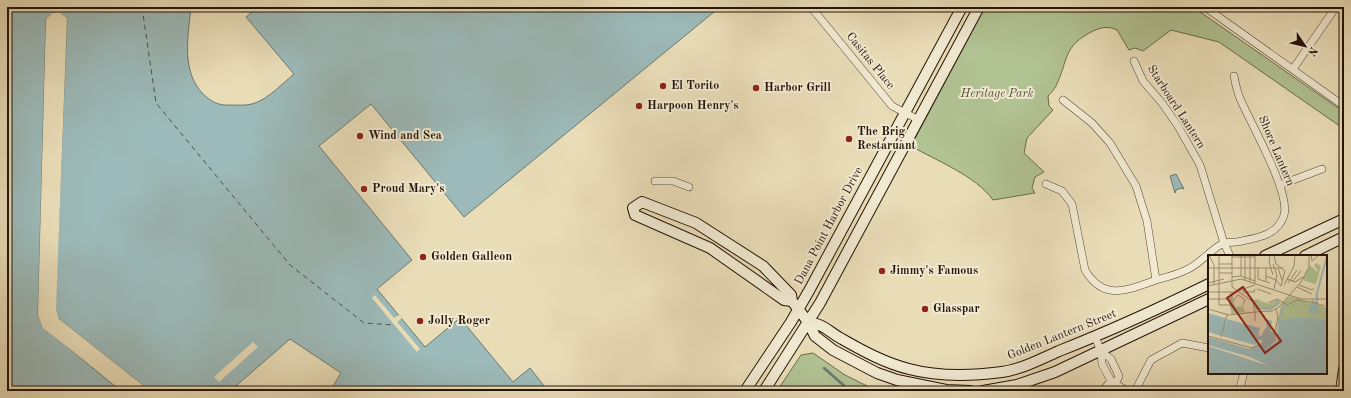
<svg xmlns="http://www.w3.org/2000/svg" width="1351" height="398" font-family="'Old Standard TT',serif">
	<rect width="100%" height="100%" fill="#e9ddb8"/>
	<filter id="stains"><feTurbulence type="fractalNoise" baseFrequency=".005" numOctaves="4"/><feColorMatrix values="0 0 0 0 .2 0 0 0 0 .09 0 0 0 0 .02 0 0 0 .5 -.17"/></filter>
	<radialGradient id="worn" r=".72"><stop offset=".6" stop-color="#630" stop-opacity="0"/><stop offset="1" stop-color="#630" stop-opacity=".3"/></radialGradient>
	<path fill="#b1c293" stroke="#6a6b4c" d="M985,7H1193L1344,112V129L1219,42L1171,30L1143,51L1135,48L1129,50L1117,30C1109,26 1101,27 1093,31C1062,47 1069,59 1056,86C1054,90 1051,93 1048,96L1049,106L1053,110L1027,138L1024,153L1044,172L1035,177L1032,188L1035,193L993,200C976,176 937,161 911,146Z
		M813,353L845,375L877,391H777L801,355Z"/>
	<path fill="#9cbab9" stroke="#6c7871" d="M7,7H191C188,37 181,71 203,94C211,102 220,106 230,105C239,105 247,106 255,103C269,98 282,84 294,74L246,17L258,7H720L464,217L371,104L319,146L412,260L377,289L425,347L460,318L513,382L530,368L548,391H330L341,373L290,339L230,391H150L59,319L55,309L67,18L59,12L52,13L46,19L38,315L44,328L121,391H7Z
		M1176,174L1184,189L1181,188L1176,190L1175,193L1170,176Z"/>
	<path fill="#e9ddb8" d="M59,12L67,18L56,309L59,319L150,391H147L58,320L54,309L65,19L59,14L53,15L48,19L40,314L45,326L123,391L43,328L38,315L46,19L52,13Z
		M375,295L394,318L399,315L402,318L397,322L420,349L417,352L372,298Z
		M253,342L258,347L219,382L214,377Z"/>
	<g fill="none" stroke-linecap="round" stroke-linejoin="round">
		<path stroke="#6c7871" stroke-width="2.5" d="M824,368L850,391"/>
		<path stroke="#4e4e45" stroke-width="1" stroke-dasharray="5 4" stroke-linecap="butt" d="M142,7L156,103L290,265L364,323L394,325"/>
		<defs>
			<path id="street" d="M811,7L892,106L919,120
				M1205,7L1344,106
				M1134,61L1143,81L1162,103L1178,126L1200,165L1224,243L1230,256
				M1293,69L1336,7
				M1063,100L1092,123L1110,143L1136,186L1147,221L1156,280
				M655,181H673L689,187
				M1046,184L1062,191L1072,204L1085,270C1104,302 1128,290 1156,280C1167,277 1179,274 1188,269C1201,263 1209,251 1222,244C1227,242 1233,242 1237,242C1256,238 1278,236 1284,215C1291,192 1249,121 1239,96C1237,90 1235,82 1234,76
				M1280,185L1322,169
				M1095,337L1101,351L1111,359L1119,376L1112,391
				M1101,351L1102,364L1111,381L1127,391
				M1102,391L1111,381
				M1135,391L1151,360L1182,343L1209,348
				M1239,391L1244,373"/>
			<path id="secondary" d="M1265,256L1344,219
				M1305,256L1344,237
				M792,301L784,300L710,248L635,215L633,208L642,202L696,223L763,266L791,295L792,301L808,322L815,336L833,350L877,373L897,380L946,390L970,391
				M808,322C828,326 827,331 842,339C863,351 885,363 909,369C939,377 971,376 1002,372C1022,369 1041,359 1059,351C1110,331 1160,308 1209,284
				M745,391L791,322L810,289L962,7
				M764,391L820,303L979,7
				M983,391L1017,385L1055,372L1209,299
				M1341,391L1344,369"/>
		</defs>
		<use href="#street" stroke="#554632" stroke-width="8"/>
		<use href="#secondary" stroke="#241406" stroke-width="12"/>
		<use href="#street" stroke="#f1e9d1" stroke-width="7"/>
		<use href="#secondary" stroke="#f1e9d1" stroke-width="10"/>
	</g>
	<g fill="#8f2418" stroke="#f1e9d1" stroke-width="1.5">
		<circle cx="663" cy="86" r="4"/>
		<circle cx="756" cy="88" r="4"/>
		<circle cx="639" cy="106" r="4"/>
		<circle cx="360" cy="136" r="4"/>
		<circle cx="849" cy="139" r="4"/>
		<circle cx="364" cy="189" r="4"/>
		<circle cx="423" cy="257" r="4"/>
		<circle cx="882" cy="271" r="4"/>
		<circle cx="925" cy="309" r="4"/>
		<circle cx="420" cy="321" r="4"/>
	</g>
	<g text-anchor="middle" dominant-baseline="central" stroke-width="4" stroke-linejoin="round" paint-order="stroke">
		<g font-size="12" fill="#241406" stroke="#f1e9d1">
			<text transform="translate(870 61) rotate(51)">Casitas Place</text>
			<text transform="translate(1176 107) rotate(57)">Starboard Lantern</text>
			<text transform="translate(1276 151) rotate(67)">Shore Lantern</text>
			<text transform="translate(829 226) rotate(-62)">Dana Point Harbor Drive</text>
			<text transform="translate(1062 335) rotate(-22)">Golden Lantern Street</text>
		</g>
		<g font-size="12" font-weight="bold" fill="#241406" stroke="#f1e9d1" text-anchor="start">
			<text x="671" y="86">El Torito</text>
			<text x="764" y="88">Harbor Grill</text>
			<text x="647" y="106">Harpoon Henry's</text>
			<text x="857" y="132">The Brig<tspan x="857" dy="14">Restaruant</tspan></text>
			<text x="368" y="136">Wind and Sea</text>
			<text x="372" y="189">Proud Mary's</text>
			<text x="431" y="257">Golden Galleon</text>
			<text x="890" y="271">Jimmy's Famous</text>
			<text x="933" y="309">Glasspar</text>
			<text x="428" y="321">Jolly Roger</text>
		</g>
		<g font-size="12" font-style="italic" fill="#555137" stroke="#f1e9d1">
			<text x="997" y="94">Heritage Park</text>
		</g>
	</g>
	<g transform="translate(1208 255)">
		<rect width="119" height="119" fill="#e9ddb8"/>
		<path d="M108,8L113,11L108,29L97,26L95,24L102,10L109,17L111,12L109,15L106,10ZM24,37L27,52L35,51L37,57L23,59ZM82,41L119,53V64L90,62L70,65L73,50ZM48,44L61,49L68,45L73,48L63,55H48L45,46Z" fill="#b1c293"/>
		<path d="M110,37V59H100L104,44L107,47ZM0,58L17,63V71L19,64L52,73L50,80L53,81L59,71L57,64L64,66L62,76L68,78V86L56,95L69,87L70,65L90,62L119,64V119H0V91L61,111L42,102L0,90V82L42,94L55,87L52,84L47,90L14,81L15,73L13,81L0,77Z" fill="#9cbab9"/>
		<path fill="none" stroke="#9cbab9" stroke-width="2" d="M108,42L119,1M51,53H63L71,48L69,45M71,65L77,48M59,73L56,89L51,97L66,110L68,119"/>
		<path fill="none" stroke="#9a8d71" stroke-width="1" d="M1,0L6,10V30M11,0V50H23M24,0V32L45,47L47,57L64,56L71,52L93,27L101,12V0M62,0L61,7L65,20M66,0L68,9L77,16L73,31M103,0L104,6L111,0M24,2H47M0,7V49M11,9H24M65,9L69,20L66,34M0,13H75M50,13V24L62,28M58,13V26M70,13L74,25M11,18H24M33,21V0M58,21L68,25L73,31M24,22L33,21L47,26M79,24L87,27L95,22M37,25V0M85,26L93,16M42,27V0M0,28L16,24M80,28L89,15M47,29V0M76,30L86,11L87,0M91,30L104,35L106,33M0,31L33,24L93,44H119M89,32L104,39M49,34L63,39M35,35L36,37H46L47,34M0,37H26L47,30M0,44H23M25,46L30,40L37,45L35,50M103,47L117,51M60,48L69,44L80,50M79,50L89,45L103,47M0,54L21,60L47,57V66M23,54V37M67,77L70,62L68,54M0,81L44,93L51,89M13,82L19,60"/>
		<path fill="#8f2418" fill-opacity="0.15" stroke="#8f2418" stroke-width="2" d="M35,32L73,86L57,98L19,43Z"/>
		<rect width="119" height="119" fill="none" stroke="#241406" stroke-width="2"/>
	</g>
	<rect width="1351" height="398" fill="none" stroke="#e9ddb8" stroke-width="24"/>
	<rect x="8" y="8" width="1335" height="382" fill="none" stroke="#241406" stroke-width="2"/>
	<rect x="12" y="12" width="1327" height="374" fill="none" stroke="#241406"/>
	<g transform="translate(1305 46) rotate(125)" stroke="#f1e9d1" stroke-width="3" paint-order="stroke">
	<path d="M0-3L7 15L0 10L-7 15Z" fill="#241406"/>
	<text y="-6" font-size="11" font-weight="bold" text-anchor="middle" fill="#241406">N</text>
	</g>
	<rect width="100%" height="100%" filter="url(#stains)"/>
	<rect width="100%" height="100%" fill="url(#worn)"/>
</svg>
